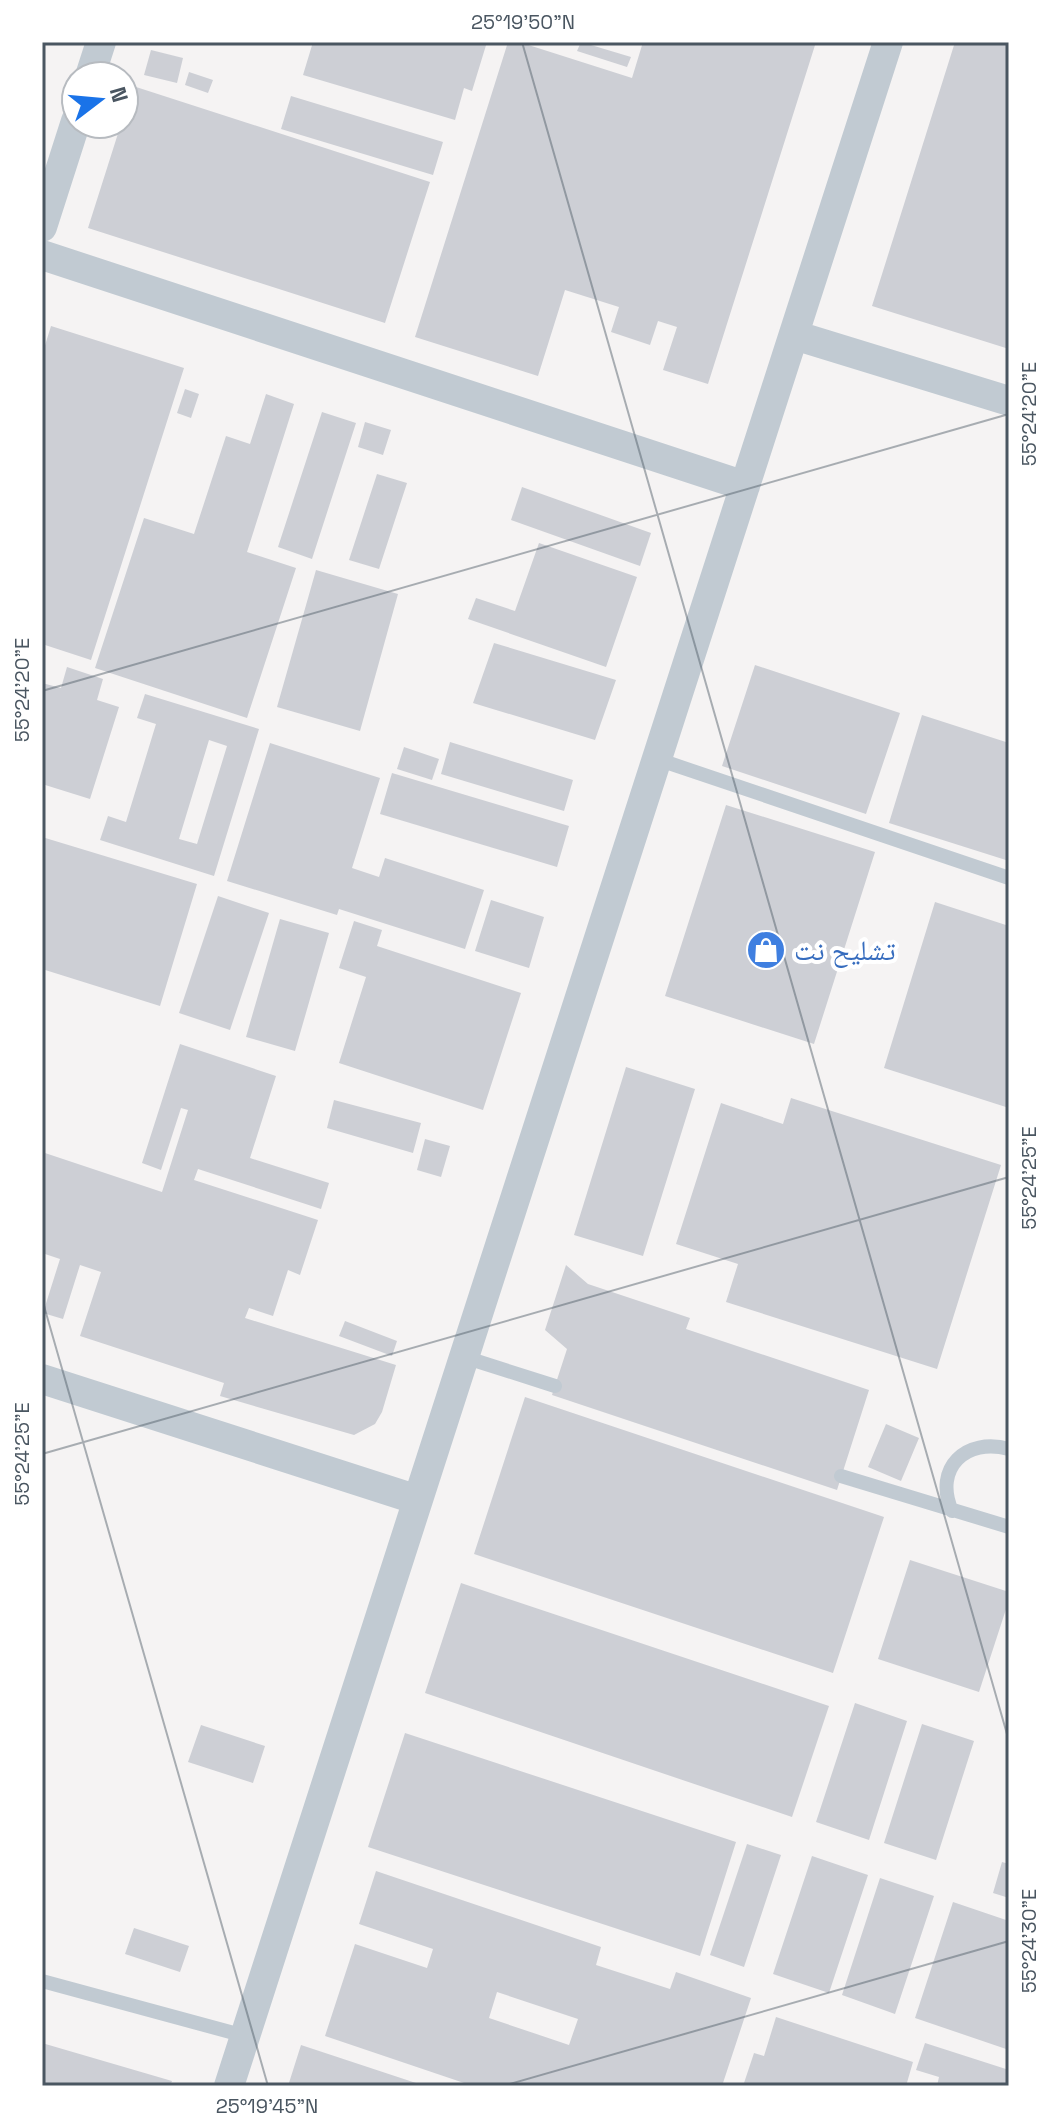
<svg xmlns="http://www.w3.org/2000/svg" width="1051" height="2128" font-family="'Space Grotesk','Noto Naskh Arabic',sans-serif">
	<rect width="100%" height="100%" fill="#f5f3f3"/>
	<path fill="#cdcfd5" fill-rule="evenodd" d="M313,42H487L472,91L464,88L455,120L303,75Z
		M508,42H519L632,78L643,42H816L708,384L663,370L677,327L658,321L650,345L611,332L619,307L565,290L538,376L415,337Z
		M581,42L631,57L627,67L577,51Z
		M955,42H1009V349L872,306Z
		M151,50L183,58L177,83L144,75Z
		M189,72L213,80L208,93L185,85Z
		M133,86L430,182L385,323L88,228L121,124H124V116Z
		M291,96L443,142L433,175L281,129Z
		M51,326L184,368L91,660L42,644V355Z
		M185,389L199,394L191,418L177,413Z
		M266,394L294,404L247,552L296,568L247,718L95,668L144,518L194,534L226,436L250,444Z
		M322,412L356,423L312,559L278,547Z
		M365,422L391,430L383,455L358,447Z
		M377,474L407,483L379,569L349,560Z
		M522,487L651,533L640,566L511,520Z
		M539,543L637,577L606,667L468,619L476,598L515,611Z
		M316,570L398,594L360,731L277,707Z
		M494,643L616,680L595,740L473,703Z
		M755,665L900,713L866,814L722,766Z
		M67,667L103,679L97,700L119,707L90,799L42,784V683L61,688Z
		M145,694L259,729L214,876L100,840L108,816L126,822L156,724L137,718ZM209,740L227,746L197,844L179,839Z
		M922,715L1009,743V861L889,823Z
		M450,742L573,780L564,811L441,774Z
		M270,743L380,778L352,868L379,877L385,858L484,890L465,949L339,909L337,915L227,881Z
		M404,747L439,759L432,780L397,769Z
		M392,773L569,826L557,867L380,814Z
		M726,805L875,852L814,1044L665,996Z
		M42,837L197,884L160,1006L42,969Z
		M218,896L269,913L230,1030L179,1013Z
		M491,900L544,917L529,968L475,951Z
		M935,902L1009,926V1108L884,1068Z
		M280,919L329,933L295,1051L246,1037Z
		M354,921L382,930L377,946L521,993L483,1110L339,1063L366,977L339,968Z
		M180,1044L276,1076L250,1158L329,1183L321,1209L198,1169L194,1180L318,1220L300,1275L288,1270L273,1316L249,1308L245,1318L396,1365L382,1412L375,1424L354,1435L220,1396L224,1383L80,1336L101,1272L80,1265L63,1319L43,1313L60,1259L42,1253V1152L162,1192L188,1110L181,1108L161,1170L142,1163Z
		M626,1067L695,1089L643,1256L574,1235Z
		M791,1098L1001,1165L937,1369L726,1302L738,1264L676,1244L721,1103L783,1124Z
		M334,1100L421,1123L413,1153L327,1128Z
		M425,1139L450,1146L441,1177L417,1170Z
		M566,1265L588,1284L690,1318L686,1329L869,1390L837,1490L552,1395L567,1349L545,1330Z
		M345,1321L397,1341L392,1356L339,1336Z
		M525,1397L884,1517L833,1673L474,1554Z
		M886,1424L919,1438L901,1481L868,1467Z
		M910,1560L1009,1592V1600L979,1692L878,1659Z
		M461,1583L829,1706L792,1817L425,1693Z
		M855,1703L907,1721L869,1840L816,1822Z
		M922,1724L974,1741L936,1860L884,1843Z
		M201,1725L265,1746L253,1783L188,1762Z
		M405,1733L736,1842L700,1956L368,1847Z
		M747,1844L781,1855L744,1967L710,1955Z
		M812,1856L868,1875L829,1993L773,1974Z
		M1002,1862L1009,1864V1898L993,1893Z
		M376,1871L601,1947L596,1965L670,1989L676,1972L751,1998L722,2086H466L467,2084L325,2036L355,1944L427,1968L433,1949L359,1924ZM497,1992L578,2019L569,2045L489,2018Z
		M880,1878L934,1896L895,2014L842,1995Z
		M953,1902L1009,1921V2050L915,2018Z
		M134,1928L189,1946L180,1972L125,1954Z
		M776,2017L913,2062L906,2086H743L754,2053L764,2056Z
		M42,2043L172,2081L170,2086H42Z
		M925,2043L1009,2070V2086H937L939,2077L916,2070Z
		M301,2045L422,2085V2086H288Z"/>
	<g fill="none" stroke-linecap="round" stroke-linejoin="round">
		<path stroke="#c1cad2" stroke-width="14" d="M657,759L1009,878
			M464,1357L555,1386
			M841,1476L1009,1527
			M952,1511C933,1468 966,1437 1009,1449
			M42,1981L245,2036"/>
		<path stroke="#c1cad2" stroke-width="30" d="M90,76L101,42
			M42,227L76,121
			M42,255L745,486
			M794,335L1009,401
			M42,1379L418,1500
			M229,2086L888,42"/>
	</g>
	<path fill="none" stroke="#4a5661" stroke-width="2" stroke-opacity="0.45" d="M522,42L1009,1741M42,691L1009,414M42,1299L268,2086M42,1454L1009,1177M503,2086L1009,1941"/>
	<defs>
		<symbol id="shop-disc" viewBox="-11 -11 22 22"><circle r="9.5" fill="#3f7fe0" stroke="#fff"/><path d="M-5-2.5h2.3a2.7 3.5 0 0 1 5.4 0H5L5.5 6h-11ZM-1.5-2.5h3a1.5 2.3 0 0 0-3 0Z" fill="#fff"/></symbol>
	</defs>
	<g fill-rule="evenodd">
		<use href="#shop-disc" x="744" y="928" width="44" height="44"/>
	</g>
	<g text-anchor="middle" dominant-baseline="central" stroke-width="8" stroke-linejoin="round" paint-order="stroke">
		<g font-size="28" fill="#366cbe" stroke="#fff" text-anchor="start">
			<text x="794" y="950">تشليح نت</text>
		</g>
	</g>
	<rect width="1051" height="2128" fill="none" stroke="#ffffff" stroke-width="88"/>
	<g transform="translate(100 100) rotate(74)"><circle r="38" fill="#ffffff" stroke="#b7bbc0" stroke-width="2"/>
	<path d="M0-6L14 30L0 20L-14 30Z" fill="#1a73e8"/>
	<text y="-12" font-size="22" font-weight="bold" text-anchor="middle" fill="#4a5661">N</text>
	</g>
	<rect x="44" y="44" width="963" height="2040" fill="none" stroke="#4a5661" stroke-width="3"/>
	<g font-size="20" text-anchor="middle" fill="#4a5661">
		<text x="523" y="29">25°19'50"N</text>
		<text transform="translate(1029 414) rotate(-90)" y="7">55°24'20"E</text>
		<text transform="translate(22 690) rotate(-90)" y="7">55°24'20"E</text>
		<text transform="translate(1029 1178) rotate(-90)" y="7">55°24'25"E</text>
		<text transform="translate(22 1454) rotate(-90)" y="7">55°24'25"E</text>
		<text transform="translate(1029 1941) rotate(-90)" y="7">55°24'30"E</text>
		<text x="267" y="2113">25°19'45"N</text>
	</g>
</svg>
